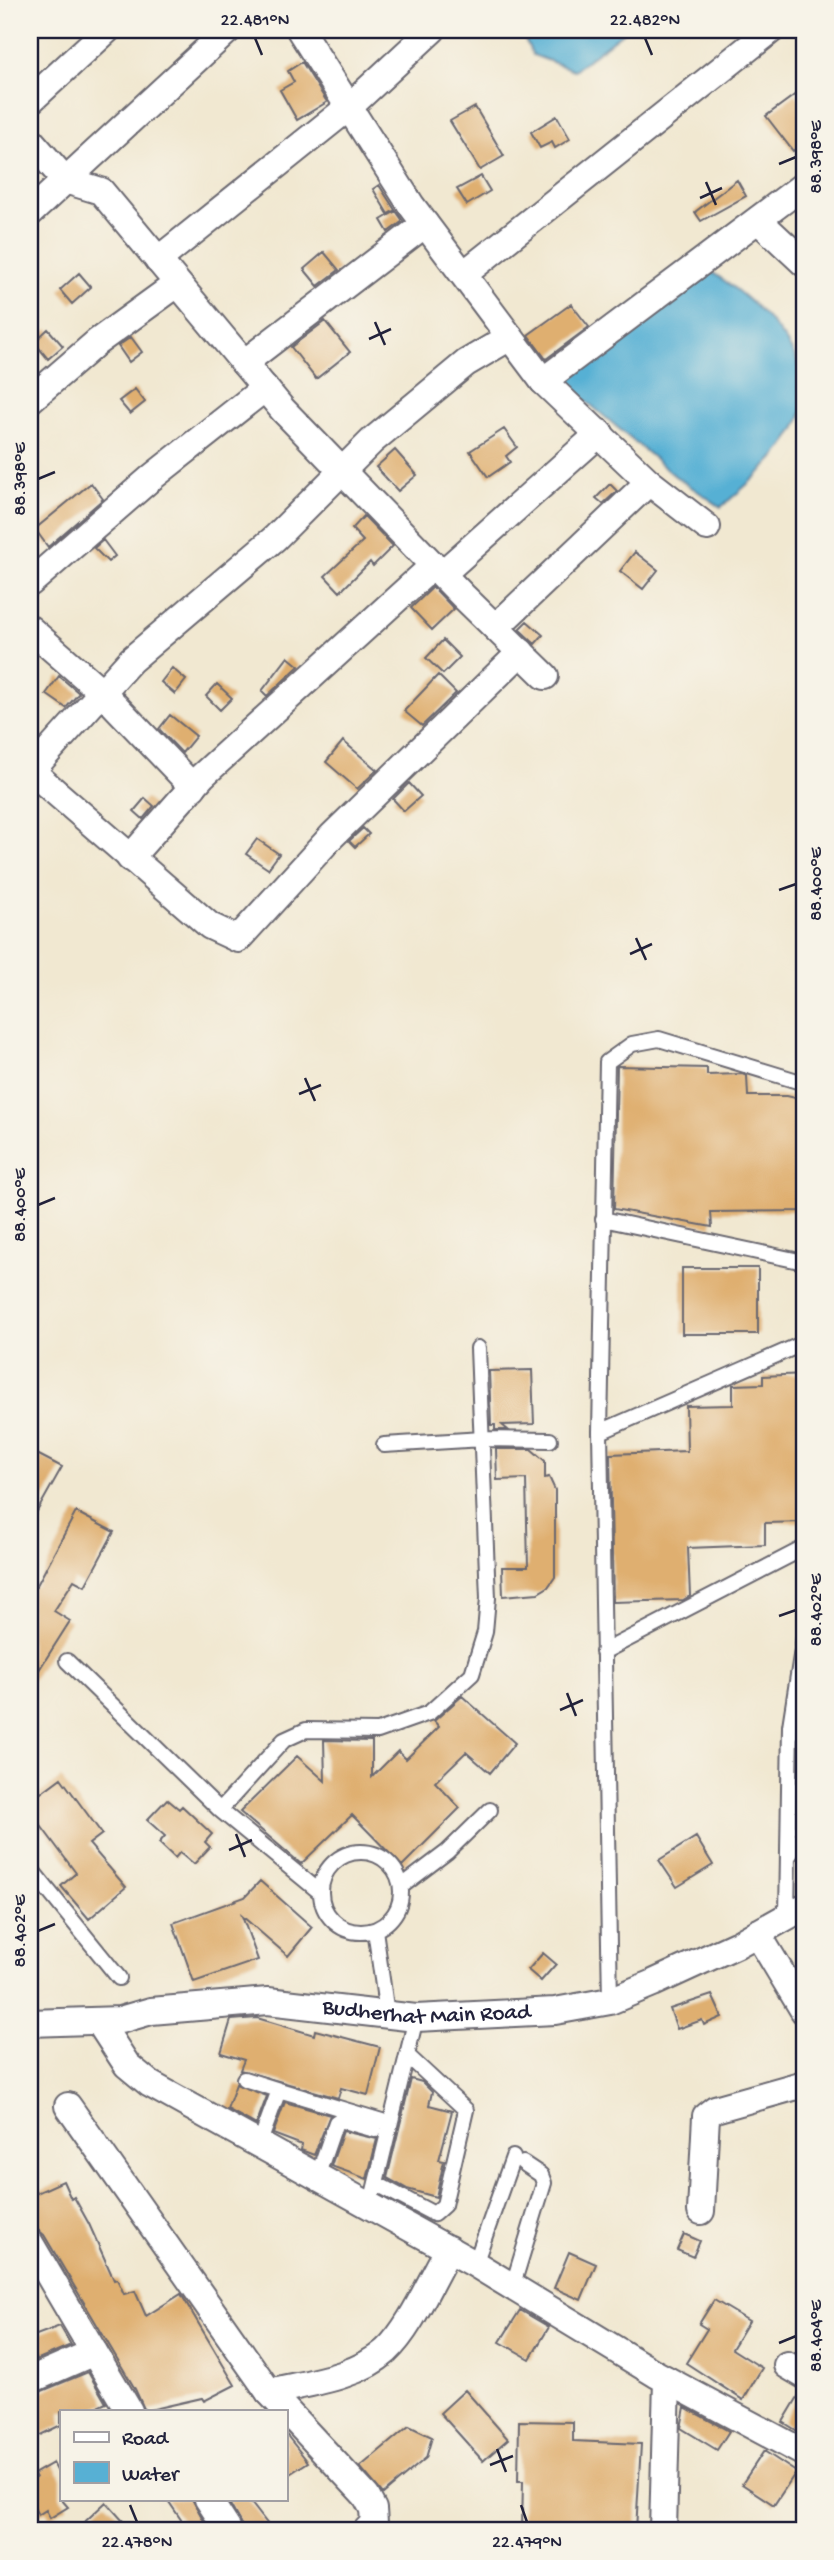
<svg xmlns="http://www.w3.org/2000/svg" width="834" height="2560" font-family="'Gochi Hand',sans-serif">
	<rect width="100%" height="100%" fill="#f7f3e8"/>
	<filter id="ink" filterUnits="userSpaceOnUse"><feTurbulence type="fractalNoise" baseFrequency=".0143" numOctaves="2"/><feDisplacementMap in="SourceGraphic" scale="14" xChannelSelector="R" yChannelSelector="G"/><feConvolveMatrix kernelMatrix="1 2 1 2 8 2 1 2 1" color-interpolation-filters="sRGB"/></filter>
	<filter id="wash" filterUnits="userSpaceOnUse"><feTurbulence type="fractalNoise" baseFrequency=".00686" numOctaves="4" result="noise"/><feDisplacementMap in="SourceGraphic" scale="28" xChannelSelector="R" yChannelSelector="G"/><feGaussianBlur stdDeviation="1.57" result="paint"/><feColorMatrix in="noise" values="0 0 0 0 0 0 0 0 0 0 0 0 0 0 0 0 0 1.4 0 .05"/><feComposite in="paint" operator="in"/></filter>
	<g filter="url(#wash)">
		<rect width="100%" height="100%" fill="#f1e8d1"/>
		<path fill="#57b0d4" stroke="#3c6988" stroke-width="2" d="M520,30H626L574,70L533,55Z
			M712,272C759,304 830,366 795,429C777,461 748,484 721,507L675,476L566,384C590,356 617,331 647,311C669,297 692,288 712,272Z"/>
		<g id="blocks">
			<path fill="#dfaf6f" d="M302,62L327,102L297,120L280,90L294,82L288,71Z
				M796,94L804,105V142L793,151L766,116Z
				M475,107L504,156L480,170L450,121Z
				M557,116L570,139L555,148L552,142L540,148L531,132Z
				M481,176L490,191L467,205L457,189Z
				M737,180L746,196L701,221L695,212Z
				M379,185L395,210L388,214L373,189Z
				M396,211L403,221L388,232L381,220Z
				M324,252L339,270L318,286L304,269Z
				M79,273L91,287L72,304L60,290Z
				M571,304L589,327L546,359L528,335Z
				M325,321L350,352L316,379L291,347Z
				M48,329L63,346L48,359L34,342Z
				M131,337L142,352L129,362L118,346Z
				M135,389L145,402L130,414L119,401Z
				M504,429L517,447L506,456L510,462L488,477L470,451Z
				M395,450L417,475L398,491L376,467Z
				M91,483L103,499L48,547L35,529Z
				M610,484L617,491L603,504L596,498Z
				M364,516L393,546L373,566L370,562L340,592L325,576L363,541L352,529Z
				M103,540L115,556L108,562L94,548Z
				M635,552L658,570L643,589L620,571Z
				M433,587L454,609L432,630L411,608Z
				M527,621L543,635L535,644L519,629Z
				M443,640L460,657L443,674L426,658Z
				M288,657L299,666L267,696L262,691Z
				M172,668L186,680L175,694L161,682Z
				M438,675L456,693L422,726L404,711Z
				M59,676L79,693L66,708L46,694Z
				M217,684L232,698L220,710L206,696Z
				M170,715L196,736L182,753L159,729Z
				M343,741L377,770L357,789L326,762Z
				M409,783L421,796L404,811L393,799Z
				M145,798L154,806L143,819L134,811Z
				M363,828L369,834L355,847L349,841Z
				M257,839L279,854L268,869L246,854Z
				M617,1066L707,1068V1075L742,1074L747,1076L748,1096H787L804,1100V1211L711,1212L712,1227L614,1209Z
				M682,1268H758V1334H682Z
				M532,1370L534,1424L502,1425L508,1430H495V1425H491L489,1371Z
				M804,1374V1522L765,1523V1545L688,1548L690,1596L683,1600L613,1602L610,1454L687,1451L686,1406L733,1405V1385L763,1384V1376Z
				M496,1449H531L545,1461V1478L549,1477L555,1490V1577L548,1587L538,1593L503,1596L502,1567H528L526,1479L497,1480Z
				M35,1453L62,1467L30,1524V1466Z
				M76,1512L114,1532L85,1586L74,1580L54,1611L70,1621L30,1684V1584L36,1587Z
				M462,1696L515,1743L490,1773L466,1752L435,1782L460,1808L402,1866L352,1815L301,1864L240,1812L297,1756L325,1781L324,1740L372,1741V1777L398,1751L406,1759L439,1727L434,1721Z
				M61,1778L102,1834L89,1844L126,1887L89,1919L61,1886L76,1873L30,1811V1801Z
				M167,1799L179,1809L182,1806L212,1834L205,1842L210,1847L194,1864L180,1852L175,1858L159,1843L165,1836L147,1820Z
				M696,1837L713,1865L677,1887L659,1860Z
				M260,1881L312,1927L288,1956L242,1916L258,1960L194,1982L173,1923L245,1897Z
				M543,1953L556,1964L541,1981L528,1970Z
				M712,1995L722,2017L704,2025L702,2020L677,2029L670,2009Z
				M257,2018L314,2035L315,2030L380,2047L368,2095L341,2088L338,2098L240,2070L244,2060L221,2053L231,2020Z
				M411,2079L422,2082L432,2092L429,2105L452,2111L439,2160L444,2161L436,2197L407,2189L387,2178Z
				M236,2084L267,2096L256,2125L227,2109Z
				M285,2102L330,2115L314,2155L301,2150L302,2145L273,2134Z
				M343,2131L377,2139L367,2179L331,2166Z
				M63,2181L71,2199L74,2197L89,2224L114,2280L117,2279L124,2294L135,2291L146,2316L181,2294L235,2385L204,2401L202,2398L145,2411L135,2389L44,2235L30,2223V2196Z
				M684,2234L700,2241L693,2257L677,2250Z
				M569,2252L596,2264L581,2300L554,2288Z
				M714,2300L749,2321L732,2349L762,2368L743,2400L686,2363L707,2329L699,2324Z
				M520,2310L549,2327L530,2359L500,2342Z
				M60,2326L71,2345L36,2360L31,2348L35,2346L31,2337Z
				M88,2372L106,2403L89,2411H61V2425L30,2440V2396Z
				M465,2390L508,2439L483,2461L440,2413Z
				M802,2390L804,2391V2435L783,2422Z
				M685,2407L729,2431L717,2450L681,2428Z
				M519,2421L573,2422V2441L641,2444L636,2530H522L523,2481H518Z
				M409,2426L432,2437L426,2458L383,2494L360,2467Z
				M285,2433L308,2462L285,2477Z
				M764,2451L796,2472L774,2505L742,2484Z
				M53,2463L61,2478V2499L68,2507L50,2518L46,2510L38,2515L30,2500V2481L36,2478L34,2474Z
				M167,2499H192L209,2530H188Z
				M227,2499H248L272,2530H244Z
				M106,2502L131,2530H76Z"/>
		</g>
	</g>
	<g filter="url(#ink)">
		<use href="#blocks" fill-opacity="0" stroke="#6a6770" stroke-width="2"/>
		<g fill="none" stroke-linecap="round" stroke-linejoin="round">
			<defs>
				<path id="lane" d="M603,1219L804,1262
					M600,1432L804,1343
					M384,1445L483,1439L550,1440
					M603,1652L804,1548
					M67,1661L220,1810L321,1893
					M220,1810L284,1740L306,1730L378,1731L429,1713L472,1674L485,1632L488,1598L478,1348
					M321 1892a40 40 0 1 1 80 0a40 40 0 1 1-80 0Z
					M788,1857L804,1835
					M30,1868L119,1978
					M402,1886L447,1852L490,1810
					M787,1916L790,1726L804,1637
					M375,1930L387,2014
					M610,2001L600,1432L607,1062L632,1044L659,1039L804,1083
					M244,2079L279,2090
					M259,2145L279,2090L382,2121
					M317,2177L336,2122L339,2120L375,2130
					M377,2184L434,2214L444,2205L466,2110L409,2057
					M374,2191L416,2018
					M475,2264L513,2157
					M512,2288L544,2183L541,2175L523,2163"/>
				<g id="street">
					<path d="M300,30L411,205L543,381L649,482L707,527"/>
					<path d="M30,101L107,30"/>
					<path d="M30,140L65,180L101,191L283,410L463,596L545,676"/>
					<path d="M30,213L228,30"/>
					<path d="M758,220L804,263"/>
					<path d="M158,260L349,107L432,30"/>
					<path d="M464,274L771,30"/>
					<path d="M244,363L425,224"/>
					<path d="M543,381L804,185"/>
					<path d="M30,400L97,342L177,284"/>
					<path d="M442,574L600,433"/>
					<path d="M30,583L151,478L265,388"/>
					<path d="M496,627L649,482"/>
					<path d="M30,629L102,692L193,787"/>
					<path d="M30,770L210,926L238,939L332,836L521,652"/>
					<path d="M31,771L131,660L275,538L372,441L466,363L510,337"/>
					<path d="M130,858L202,776L434,565"/>
					<path d="M757,1933L804,2011"/>
					<path d="M99,2022L127,2065L150,2084L475,2264L656,2374L804,2453"/>
					<path id="s1" d="M30,2023L120,2020L151,2011L268,2001L416,2018L555,2011L610,2001L653,1983L738,1944L804,1907"/>
					<path d="M68,2106L269,2392L366,2496L373,2509L374,2523L367,2530"/>
					<path d="M701,2211L706,2116L715,2109L804,2084"/>
					<path d="M30,2243L94,2352L30,2380"/>
					<path d="M94,2352L129,2411"/>
					<path d="M787,2365L804,2375"/>
					<path d="M269,2392C307,2383 356,2378 386,2351C411,2328 431,2279 449,2249"/>
					<path d="M208,2499L228,2530"/>
					<path d="M663,2530L667,2380"/>
				</g>
			</defs>
			<use href="#lane" stroke="#6a6770" stroke-width="18"/>
			<use href="#street" stroke="#6a6770" stroke-width="30"/>
			<use href="#lane" stroke="#fff" stroke-width="14"/>
			<use href="#street" stroke="#fff" stroke-width="26"/>
		</g>
	</g>
	<path fill="none" stroke="#22223b" stroke-width="2.5" d="M255,38L262,55M645,38L652,55M779,164L796,157M706,182L716,205M700,198L722,188M375,322L385,345M369,339L391,329M38,479L55,472M779,890L796,884M636,938L646,960M630,954L652,944M305,1078L315,1101M299,1094L321,1085M38,1205L55,1198M779,1616L796,1610M567,1693L576,1716M560,1710L583,1700M236,1834L245,1857M229,1850L252,1840M38,1931L55,1924M779,2343L796,2336M497,2449L506,2472M490,2465L513,2456M130,2505L137,2522M521,2505L527,2522"/>
	<g text-anchor="middle" dominant-baseline="central" stroke-width="5" stroke-linejoin="round" paint-order="stroke">
		<g font-size="23" fill="#22223b" stroke="#f7f3e8">
			<text stroke="none"><textPath href="#s1" startOffset="399">Budherhat Main Road</textPath></text>
		</g>
	</g>
	<rect width="834" height="2560" fill="none" stroke="#f7f3e8" stroke-width="77"/>
	<rect x="60" y="2410" width="228" height="91" fill="#f7f3e8" stroke="#a29fa3" stroke-width="2"/>
	<rect x="74" y="2432" width="35" height="10" fill="#ffffff" stroke="#a29fa3" stroke-width="2"/>
	<text x="122" y="2444" font-size="21" fill="#22223b">Road</text>
	<rect x="74" y="2462" width="35" height="21" fill="#57b0d4" stroke="#a29fa3" stroke-width="2"/>
	<text x="122" y="2480" font-size="21" fill="#22223b">Water</text>
	<rect x="38" y="38" width="758" height="2484" fill="none" stroke="#22223b" stroke-width="2.5"/>
	<g font-size="18" text-anchor="middle" fill="#22223b">
		<text x="255" y="25">22.481°N</text>
		<text x="645" y="25">22.482°N</text>
		<text transform="translate(815 157) rotate(-90)" y="6">88.398°E</text>
		<text transform="translate(19 479) rotate(-90)" y="6">88.398°E</text>
		<text transform="translate(815 884) rotate(-90)" y="6">88.400°E</text>
		<text transform="translate(19 1205) rotate(-90)" y="6">88.400°E</text>
		<text transform="translate(815 1610) rotate(-90)" y="6">88.402°E</text>
		<text transform="translate(19 1931) rotate(-90)" y="6">88.402°E</text>
		<text transform="translate(815 2336) rotate(-90)" y="6">88.404°E</text>
		<text x="137" y="2547">22.478°N</text>
		<text x="527" y="2547">22.479°N</text>
	</g>
</svg>
